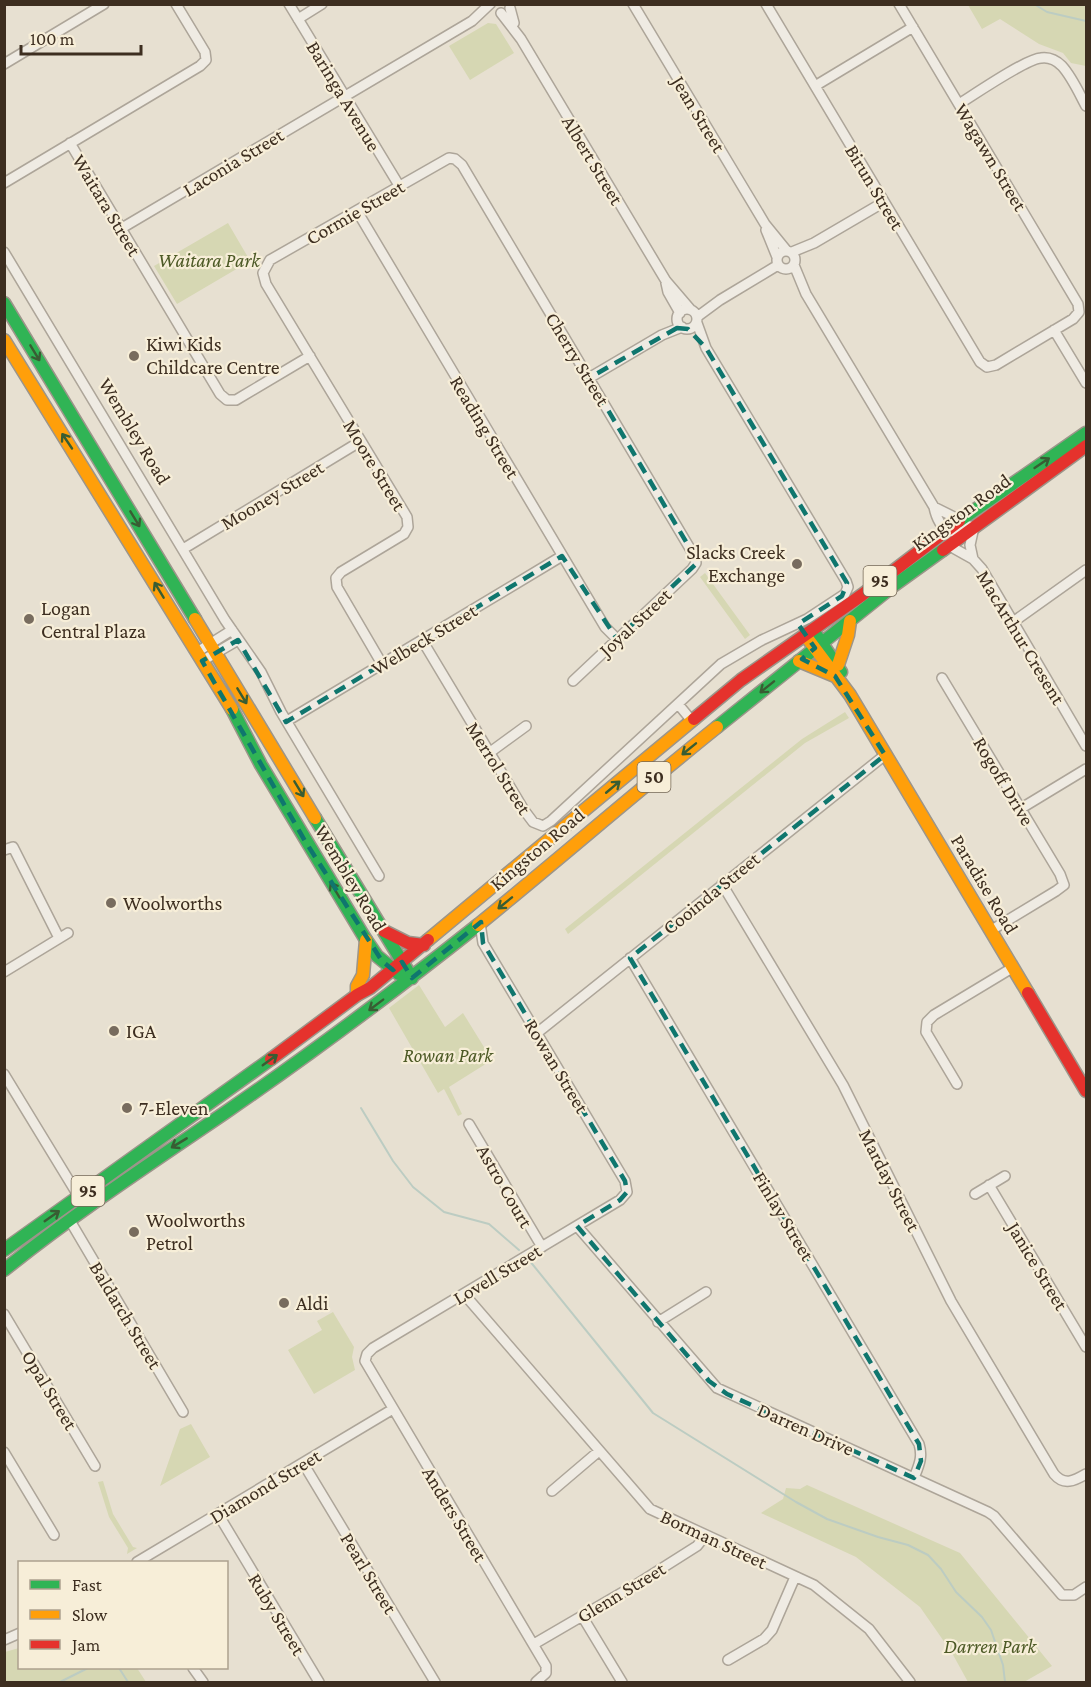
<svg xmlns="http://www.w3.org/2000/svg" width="1091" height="1687" font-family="'Crimson Pro',serif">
	<rect width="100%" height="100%" fill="#e7e0d1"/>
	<path fill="#d6d7b3" d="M968,5H1086V66L1071,63L1063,53L1039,44L1000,19L982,29Z
		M488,23L496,24L514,53L470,80L449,46Z
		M228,223L249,259L245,264L177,304L154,266Z
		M705,573L750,635L745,639L700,577Z
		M845,712L849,718L805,743L568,934L565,929L802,739Z
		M419,985L445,1027L463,1013L492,1060L449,1087L462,1114L458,1116L444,1089L438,1093L389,1008Z
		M333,1312L354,1347L352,1357L355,1370L314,1394L288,1350L322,1330L317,1321Z
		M191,1424L210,1457L160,1486L180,1429Z
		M103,1481L113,1514L133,1547L137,1548L127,1554L128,1548L109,1517L98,1482Z
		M807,1485L960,1553L1052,1666L1024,1682H968L952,1653L920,1607L856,1557L761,1513L783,1499L786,1488L800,1489Z
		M19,1648L20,1668H137L146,1682H5V1652Z"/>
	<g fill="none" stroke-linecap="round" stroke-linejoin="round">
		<path stroke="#bcccc2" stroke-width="2" d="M1034,4L1047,12L1086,21
			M361,1108L393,1161L413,1187L444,1212L489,1224L519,1250
			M529,1260L653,1413L796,1502L827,1519L878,1537L908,1545L928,1555L941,1569L956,1592L982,1617L991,1630L1003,1665L1005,1682
			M119,1668L128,1682
			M60,1682L88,1668"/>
		<defs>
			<path id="street" d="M289,4L400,187
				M633,4L765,224L787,251
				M766,4L980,362L987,367L996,365L1073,319L1079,312L1078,304L899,4
				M510,8L514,23
				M501,13L521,39L666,281L690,309
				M298,19L322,4
				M4,64L104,4
				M815,86L913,27
				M959,104C975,94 1026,59 1041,58C1048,57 1056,60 1062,66C1072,77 1079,93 1086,106
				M70,143L220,394L227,400H236L310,356
				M4,183L200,66L206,60L205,52L176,4
				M357,211L605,627L617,639
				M122,228L472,21L490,4
				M766,230L777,257
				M777 260a9 9 0 1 1 18 0a9 9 0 1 1-18 0Z
				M4,252L225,620L261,672L281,712L379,876
				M792,252L814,243L884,202
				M794,265L806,294L934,507C936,517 941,527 949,532L957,531L965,525L974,527L970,545L973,559
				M666,283L668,292L680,313
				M677 319a10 10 0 1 1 20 0a10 10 0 1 1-20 0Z
				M697,317L720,300L778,265
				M1054,330L1086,383
				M589,378L662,335L682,327
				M934,507L960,520
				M948,545L973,559L982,569L1086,746
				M183,549L361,441
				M1013,622L1086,570
				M422,640L524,810L533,822L543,826L551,821L721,664L762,640L807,619L845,594L848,587L846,581L706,348L697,323
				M197,652L232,630
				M202,661L238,640
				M382,664L337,587L336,578L341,572L404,534L408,527L407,517L266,284L263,273L270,260L449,158L455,159L462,165L695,557L696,563L692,569L573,681
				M942,678L1060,874L1064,885L1056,891L990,931
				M678,704L692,721
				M287,721L562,556
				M489,753L526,726
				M1020,809L1086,769
				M4,850L13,847L59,938
				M722,884L843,1085L951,1301L1054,1474C1064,1486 1074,1481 1086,1474
				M480,923L483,943L625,1181L627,1192L620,1200L373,1348L367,1354L365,1361L546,1666V1673L536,1682
				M630,958L919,1444C923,1457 919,1465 914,1478
				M4,972L68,933
				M537,1033L885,755
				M4,1074L79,1197
				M957,1084L926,1032L927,1022L934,1015L1012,968
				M469,1124L542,1247
				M989,1185L1086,1347
				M975,1194L1005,1176
				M69,1219L183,1412
				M577,1226L717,1388L988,1512L994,1516L1062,1595H1074L1086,1587
				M464,1294L650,1509L814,1585L869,1629L910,1682
				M4,1314L95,1466
				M658,1322L706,1292
				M4,1452L54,1535
				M303,1463L435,1682
				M552,1491L599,1451
				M218,1514L319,1682
				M137,1562L393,1409
				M582,1616L622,1682
				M4,1640L20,1633
				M534,1644L637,1584L697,1546L705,1536
				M728,1660L764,1639L772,1630L795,1577
				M193,1668L203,1682"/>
			<path id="fast" d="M4,303L195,619
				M959,521L1086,433
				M813,630L841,672
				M232,709L261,765L366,940L377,956L399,974
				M717,727L893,586L943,550
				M315,818L412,978
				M4,1250L271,1059
				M4,1270C75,1213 151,1163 226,1112C312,1053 396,990 478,925"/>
			<path id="slow" d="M4,340L232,709
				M195,619L315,818
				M805,635L850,695L1028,993
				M799,661L835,676
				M838,665L848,635L850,621
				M478,925C558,860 636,792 717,727
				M428,940L694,719
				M357,995V986L363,975L366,940"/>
			<path id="jam" d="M943,550L1086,446
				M694,719L741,680L862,595L959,521
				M384,931L408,943L424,945
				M1028,993L1086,1091
				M271,1059L357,995L370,988L428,940"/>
		</defs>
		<use href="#street" stroke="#ada599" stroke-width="12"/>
		<use href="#fast" stroke="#9c958a" stroke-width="15"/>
		<use href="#slow" stroke="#9c958a" stroke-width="15"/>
		<use href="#jam" stroke="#9c958a" stroke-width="15"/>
		<use href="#street" stroke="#efebe3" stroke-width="9"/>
		<use href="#fast" stroke="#30b455" stroke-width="12"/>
		<use href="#slow" stroke="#ff9f0a" stroke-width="12"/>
		<use href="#jam" stroke="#e5322d" stroke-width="12"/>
	</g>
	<defs><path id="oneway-shaft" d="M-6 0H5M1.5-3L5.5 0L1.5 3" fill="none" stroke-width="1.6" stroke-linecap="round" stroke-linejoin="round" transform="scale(1.5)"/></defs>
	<g stroke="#385d33">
		<use href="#oneway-shaft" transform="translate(35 353) rotate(59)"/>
		<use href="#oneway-shaft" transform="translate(67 441) rotate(-124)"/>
		<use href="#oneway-shaft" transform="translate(1042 463) rotate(-34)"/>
		<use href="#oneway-shaft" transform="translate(135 519) rotate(59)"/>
		<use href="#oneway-shaft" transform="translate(159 590) rotate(-121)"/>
		<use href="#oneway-shaft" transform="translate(767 687) rotate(141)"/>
		<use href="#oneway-shaft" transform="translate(242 696) rotate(59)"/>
		<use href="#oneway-shaft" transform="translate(689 749) rotate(141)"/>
		<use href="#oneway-shaft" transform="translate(613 787) rotate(-40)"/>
		<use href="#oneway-shaft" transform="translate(299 789) rotate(59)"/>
		<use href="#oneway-shaft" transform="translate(335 890) rotate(-121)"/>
		<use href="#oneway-shaft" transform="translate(505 903) rotate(141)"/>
		<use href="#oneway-shaft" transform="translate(376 1005) rotate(143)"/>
		<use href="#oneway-shaft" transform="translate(270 1060) rotate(-36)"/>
		<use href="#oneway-shaft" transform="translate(179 1143) rotate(149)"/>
		<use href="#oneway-shaft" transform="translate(52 1216) rotate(-35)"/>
	</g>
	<path fill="none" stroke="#0f766e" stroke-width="4.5" stroke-dasharray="12 8" stroke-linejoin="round" d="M677,328L688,329L706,348L847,583L842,596L798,624L815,648L802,659L835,676L885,755L630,958L919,1444L921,1461L914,1478L727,1394L709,1381L577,1226L620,1200L627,1192L625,1181L483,943L481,922L412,978L402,962L393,970L382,961L305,841L202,661L238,640L286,722L562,556L617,639L698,562L589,378Z"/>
	<g fill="#786c5e" stroke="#f7eed8" stroke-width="2">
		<circle cx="134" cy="356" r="6"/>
		<circle cx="797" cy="564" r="6"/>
		<circle cx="29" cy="619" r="6"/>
		<circle cx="111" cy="903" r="6"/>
		<circle cx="114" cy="1031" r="6"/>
		<circle cx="127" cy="1108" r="6"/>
		<circle cx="134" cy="1232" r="6"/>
		<circle cx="284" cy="1303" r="6"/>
	</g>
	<g text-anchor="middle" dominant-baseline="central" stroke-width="4.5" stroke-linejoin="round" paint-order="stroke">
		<g fill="#f7eed8" stroke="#756857" stroke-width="1.5">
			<rect x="863.5" y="566" width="33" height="30" rx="4.5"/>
			<rect x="637.5" y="762" width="33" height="30" rx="4.5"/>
			<rect x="71.5" y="1176" width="33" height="30" rx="4.5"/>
		</g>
		<g font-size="18" font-weight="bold" fill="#3d2e20">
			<text x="880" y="581">95</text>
			<text x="654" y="777">50</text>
			<text x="88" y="1191">95</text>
		</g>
		<g font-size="20" fill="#3d2e20" stroke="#f7eed8">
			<text transform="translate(344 96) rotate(59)">Baringa Avenue</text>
			<text transform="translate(699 114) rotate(59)">Jean Street</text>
			<text transform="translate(991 157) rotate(59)">Wagawn Street</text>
			<text transform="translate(593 160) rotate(59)">Albert Street</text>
			<text transform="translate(233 162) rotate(-31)">Laconia Street</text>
			<text transform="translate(875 187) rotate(59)">Birun Street</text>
			<text transform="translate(107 205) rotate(59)">Waitara Street</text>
			<text transform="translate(355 212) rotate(-30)">Cormie Street</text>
			<text transform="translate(578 359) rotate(59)">Cherry Street</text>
			<text transform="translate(485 427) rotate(59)">Reading Street</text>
			<text transform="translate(135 431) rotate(59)">Wembley Road</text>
			<text transform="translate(375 465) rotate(59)">Moore Street</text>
			<text transform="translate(272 495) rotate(-31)">Mooney Street</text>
			<text transform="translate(961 512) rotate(-36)">Kingston Road</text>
			<text transform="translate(635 622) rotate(-43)">Joyal Street</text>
			<text transform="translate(1021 637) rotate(59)">MacArthur Cresent</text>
			<text transform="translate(424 639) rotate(-31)">Welbeck Street</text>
			<text transform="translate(499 768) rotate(58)">Merrol Street</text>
			<text transform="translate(1004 781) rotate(59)">Rogoff Drive</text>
			<text transform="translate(537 849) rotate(-40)">Kingston Road</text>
			<text transform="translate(351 878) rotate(59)">Wembley Road</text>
			<text transform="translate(985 884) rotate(59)">Paradise Road</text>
			<text transform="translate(711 893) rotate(-39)">Cooinda Street</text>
			<text transform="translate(557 1066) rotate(59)">Rowan Street</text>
			<text transform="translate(890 1180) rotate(63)">Marday Street</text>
			<text transform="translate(505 1186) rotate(60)">Astro Court</text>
			<text transform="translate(784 1216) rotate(59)">Finlay Street</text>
			<text transform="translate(1038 1266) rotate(59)">Janice Street</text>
			<text transform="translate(497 1274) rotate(-31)">Lovell Street</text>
			<text transform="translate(126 1315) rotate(59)">Baldarch Street</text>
			<text transform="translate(50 1390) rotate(59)">Opal Street</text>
			<text transform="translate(806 1429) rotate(24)">Darren Drive</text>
			<text transform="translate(265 1486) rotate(-31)">Diamond Street</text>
			<text transform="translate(455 1514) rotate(59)">Anders Street</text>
			<text transform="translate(714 1539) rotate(25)">Borman Street</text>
			<text transform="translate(369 1573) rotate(59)">Pearl Street</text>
			<text transform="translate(621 1592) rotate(-31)">Glenn Street</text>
			<text transform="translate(277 1614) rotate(59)">Ruby Street</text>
		</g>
		<g font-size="20" font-style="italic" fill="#4d5a26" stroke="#f7eed8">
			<text x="209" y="260">Waitara Park</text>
			<text x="448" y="1055">Rowan Park</text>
			<text x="990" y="1646">Darren Park</text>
		</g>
		<g font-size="20" fill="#3d2e20" stroke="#f7eed8" text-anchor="start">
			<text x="146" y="344">Kiwi Kids<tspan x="146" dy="23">Childcare Centre</tspan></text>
			<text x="785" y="552" text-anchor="end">Slacks Creek<tspan x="785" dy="23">Exchange</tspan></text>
			<text x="41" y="608">Logan<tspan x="41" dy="23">Central Plaza</tspan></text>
			<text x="123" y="903">Woolworths</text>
			<text x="126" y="1031">IGA</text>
			<text x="139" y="1108">7-Eleven</text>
			<text x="146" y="1220">Woolworths<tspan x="146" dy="23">Petrol</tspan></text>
			<text x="296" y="1303">Aldi</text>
		</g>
	</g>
	<rect width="1091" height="1687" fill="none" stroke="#3d2e20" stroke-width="12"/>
	<rect x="18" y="1561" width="210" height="108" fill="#f7eed8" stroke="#ada18e" stroke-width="1.5"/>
	<rect x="30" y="1580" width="30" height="9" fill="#30b455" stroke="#ada18e" stroke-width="1.5"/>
	<text x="72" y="1591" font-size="18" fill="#3d2e20">Fast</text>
	<rect x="30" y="1610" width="30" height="9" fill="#ff9f0a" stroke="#ada18e" stroke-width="1.5"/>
	<text x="72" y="1621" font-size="18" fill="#3d2e20">Slow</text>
	<rect x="30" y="1640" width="30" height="9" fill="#e5322d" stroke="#ada18e" stroke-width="1.5"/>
	<text x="72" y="1651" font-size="18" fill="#3d2e20">Jam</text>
	<path d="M21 45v9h120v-9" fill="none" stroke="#3d2e20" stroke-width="3"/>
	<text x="30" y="45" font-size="18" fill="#3d2e20" stroke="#f7eed8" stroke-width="4.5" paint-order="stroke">100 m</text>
</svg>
